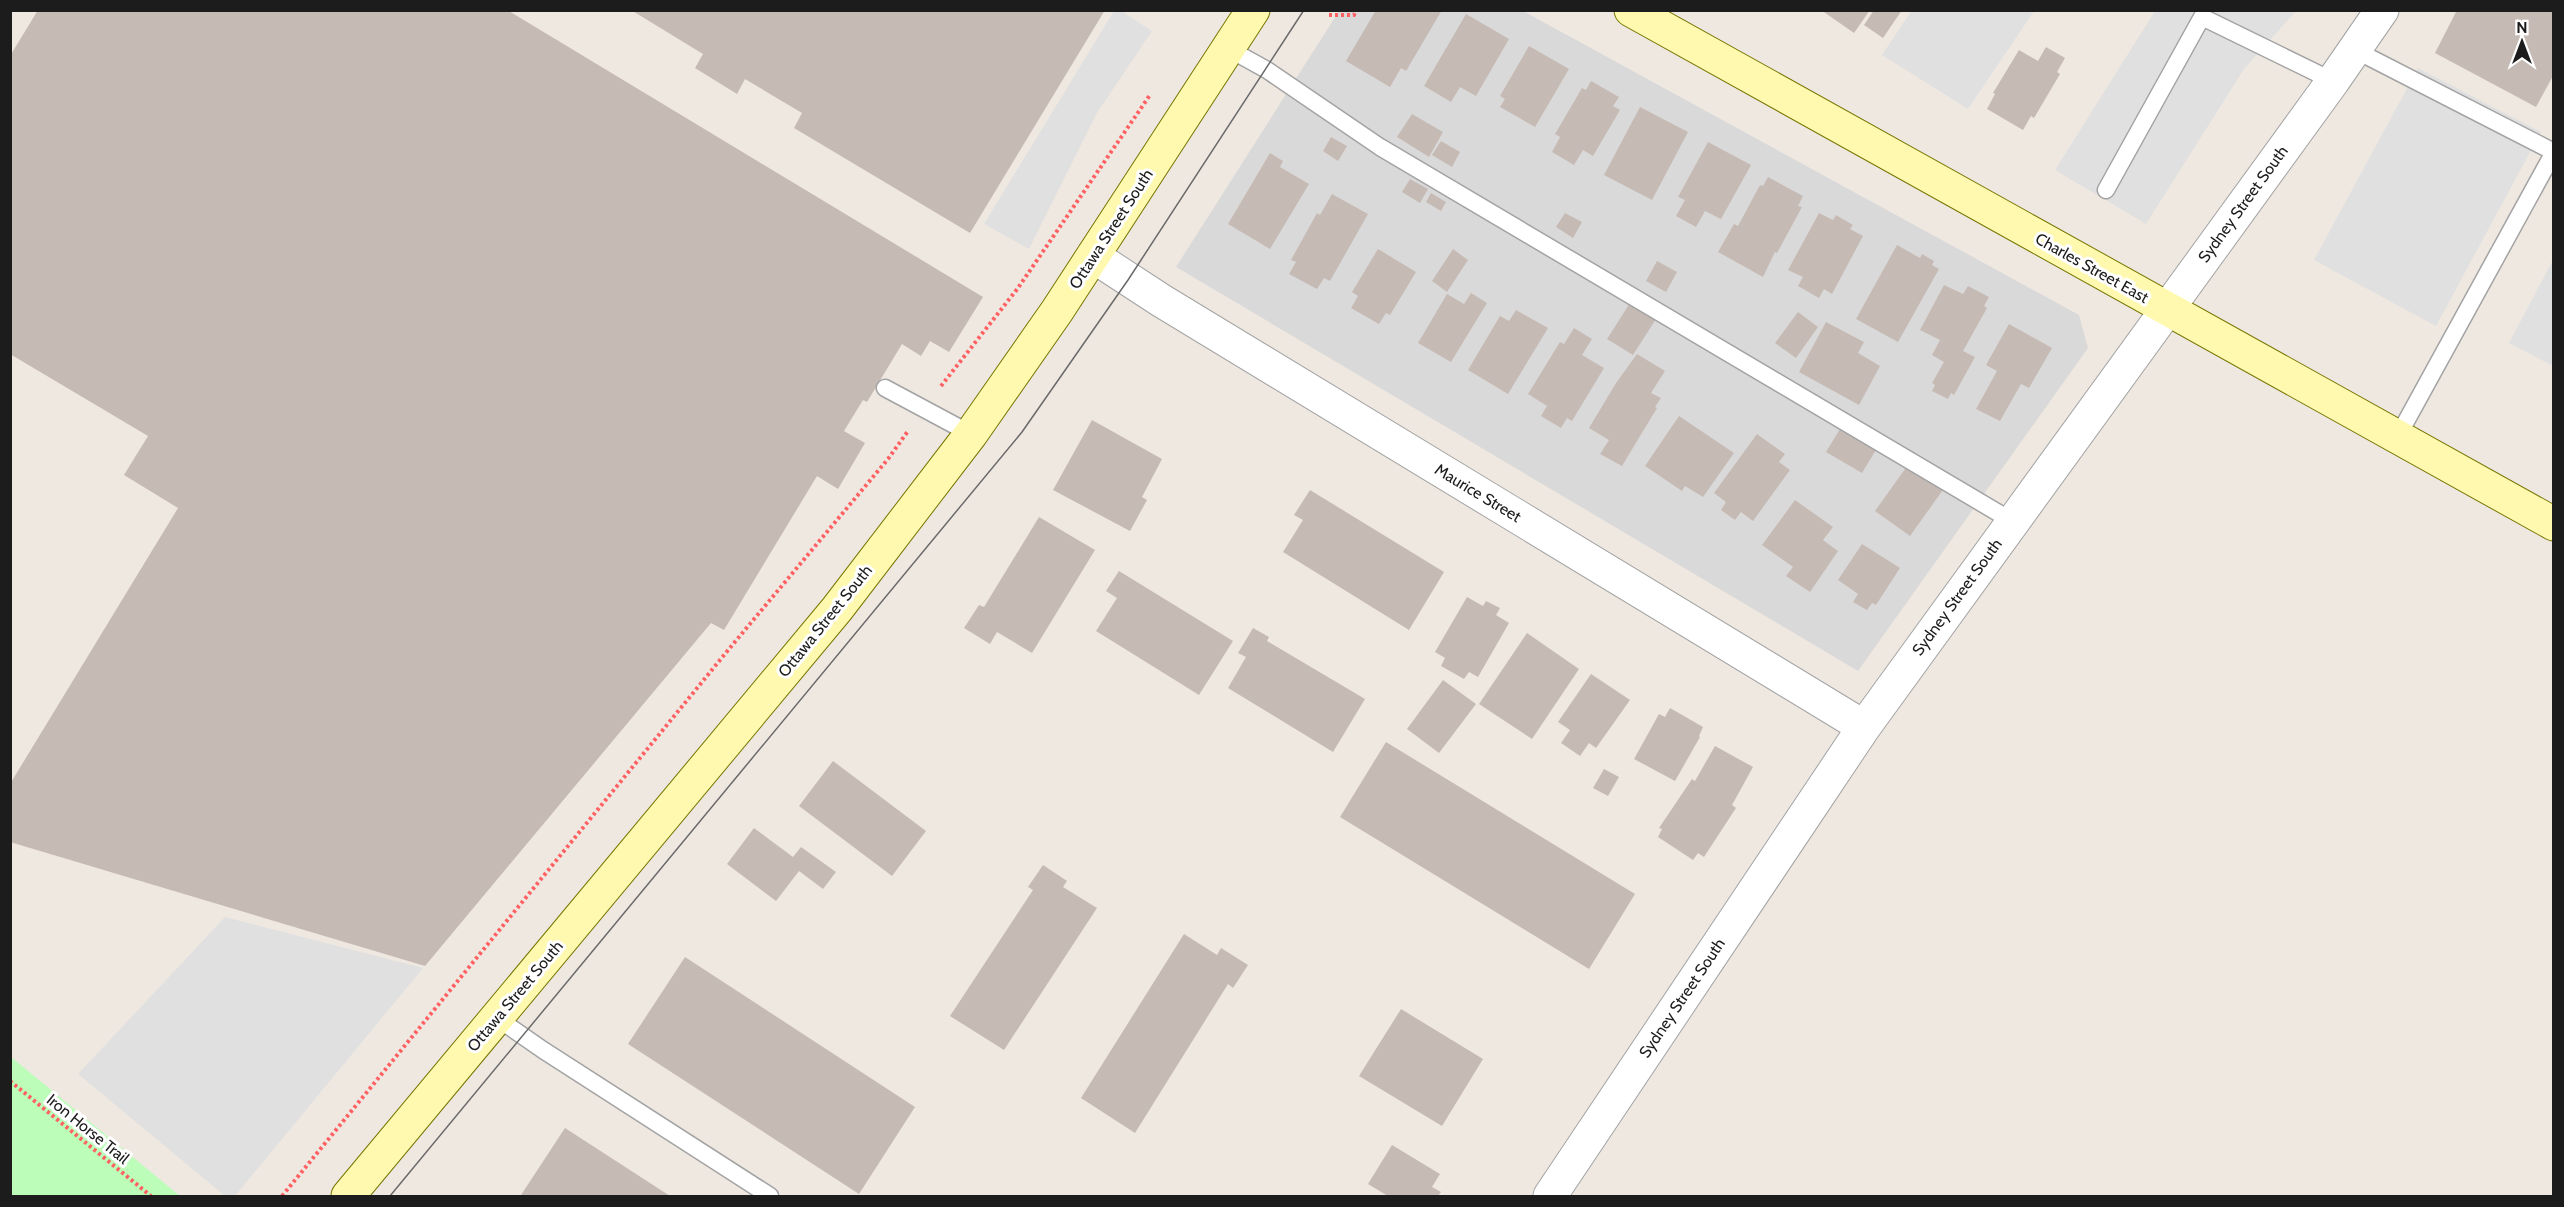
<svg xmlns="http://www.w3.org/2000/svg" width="2564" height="1207" font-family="Cabin,sans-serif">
	<rect width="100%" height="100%" fill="#efe8e1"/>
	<path fill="#dad9d9" d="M1339,11H1523L2079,315L2088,348L1858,671L1176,267Z"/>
	<path fill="#bbfdb9" d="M10,1057H11L180,1196H11Z"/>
	<path fill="#e0e0e0" d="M1912,10H2034V11L1968,109L1882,55Z
		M1114,11H1121L1152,31L1097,113L1029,249L984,224Z
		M2155,11H2296L2244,69L2146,224L2055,170Z
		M2418,68L2541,132L2436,326L2314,260Z
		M2553,260V366L2509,343Z
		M225,917L423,968L235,1196H225L78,1074Z"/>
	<path fill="#c6bab4" d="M38,10H507L983,297L949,352L930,341L921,356L902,344L867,402L863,400L844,431L865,443L838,489L817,476L724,630L711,623L425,966L10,842V784L178,508L124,475L148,436L10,354V56Z
		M631,10H1105L970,233L794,128L802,113L745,79L737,94L695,68L703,54Z
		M1376,10H1442L1406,71L1401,68L1390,87L1346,61Z
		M1821,10H1870L1854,33Z
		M1874,10H1902L1883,38L1864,25Z
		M2457,10H2554V74L2536,107L2435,53Z
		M1466,14L1509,39L1476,96L1460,87L1451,102L1424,86Z
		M1529,46L1569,69L1535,127L1500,107L1505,99L1500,96Z
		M2046,47L2065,58L2057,72L2060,74L2034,118L2031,116L2023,130L1987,109L1995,94L1993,93L2019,50L2038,61Z
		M1591,81L1619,97L1613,106L1620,110L1593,156L1583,150L1574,165L1552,152L1560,137L1555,134L1582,88L1586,90Z
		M1640,107L1688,132L1652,200L1604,175Z
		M1412,114L1443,132L1429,157L1397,137Z
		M1331,137L1347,146L1338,161L1323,151Z
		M1441,141L1460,152L1452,167L1432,155Z
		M1708,142L1751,165L1721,219L1705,211L1696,227L1676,216L1685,200L1678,197Z
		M1270,153L1283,161L1280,167L1309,184L1270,249L1228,224Z
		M1768,177L1803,196L1798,206L1802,207L1777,253L1775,252L1763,277L1718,252L1734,224L1738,226L1760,185L1763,186Z
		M1410,179L1428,189L1420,203L1402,192Z
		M1431,193L1446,202L1441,211L1426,202Z
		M1332,194L1368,214L1330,281L1324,278L1317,289L1289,274L1296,262L1291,260L1317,213L1320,215Z
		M1565,213L1582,222L1573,238L1556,227Z
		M1819,213L1833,220L1836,215L1853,225L1850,229L1863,236L1832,294L1824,289L1819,298L1798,286L1803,277L1788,270Z
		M1897,245L1920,258L1922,254L1934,261L1932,265L1939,269L1898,342L1856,319Z
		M1378,249L1416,272L1390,315L1386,313L1379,324L1351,308L1358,296L1352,292Z
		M1453,249L1468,260L1447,292L1432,281Z
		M1657,261L1677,272L1666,292L1646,281Z
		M1944,285L1963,294L1968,286L1989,297L1984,306L1987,308L1963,351L1975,357L1954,395L1951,393L1948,399L1932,391L1935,385L1932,383L1944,362L1932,355L1940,340L1920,330Z
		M1471,293L1487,303L1451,362L1418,343L1447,294L1464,304Z
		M1630,303L1656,319L1633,355L1607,339Z
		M1516,310L1548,328L1508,394L1468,370L1500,316L1509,321Z
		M1798,312L1818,327L1796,358L1775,343Z
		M1826,322L1864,342L1858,353L1880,366L1859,405L1799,372Z
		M2009,324L2052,348L2029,388L2021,384L2000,421L1976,409L1997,371L1986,365Z
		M1574,328L1592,339L1582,355L1604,368L1572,421L1567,418L1561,428L1541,416L1547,406L1528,394L1560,342L1564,344Z
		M1637,354L1665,371L1651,393L1661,398L1655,407L1657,408L1622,466L1600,454L1609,440L1589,428L1616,383Z
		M1679,416L1734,453L1703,497L1685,486L1682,491L1645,466Z
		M1092,420L1162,459L1142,497L1147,500L1130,531L1053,490Z
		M1843,424L1879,445L1862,473L1826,452Z
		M1757,434L1785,454L1779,462L1790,470L1753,521L1741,512L1735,520L1721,510L1726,502L1714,493Z
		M1910,462L1945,487L1910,536L1875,511Z
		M1310,490L1444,572L1409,630L1283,552L1303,520L1294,515Z
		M1795,500L1833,527L1823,540L1838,551L1810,592L1786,576L1793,567L1762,545Z
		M1039,517L1095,550L1032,653L997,632L990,644L964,628L979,605L984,607Z
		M1862,544L1900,568L1876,605L1872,603L1867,610L1853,602L1858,594L1838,580Z
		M1119,571L1233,641L1199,695L1096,631L1117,598L1106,591Z
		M1467,597L1483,606L1486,601L1500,608L1496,615L1509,623L1478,677L1469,672L1464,679L1441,666L1445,658L1435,652Z
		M1253,628L1269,637L1267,641L1365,699L1333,752L1228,688L1246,657L1238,653Z
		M1527,633L1579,669L1532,739L1479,704Z
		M1591,674L1630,700L1596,748L1589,743L1580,756L1561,743L1570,730L1558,722Z
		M1443,680L1476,704L1439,753L1407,729Z
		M1670,708L1703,727L1699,736L1700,737L1675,781L1634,759L1659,714L1665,717Z
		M1386,742L1635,894L1589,969L1340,817Z
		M1715,746L1753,767L1732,805L1736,808L1704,857L1698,853L1693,860L1658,837L1662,829L1659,828L1692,779L1695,781Z
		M833,761L926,831L892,876L799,806Z
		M1604,769L1619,777L1608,796L1593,788Z
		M754,828L793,857L801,847L836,872L823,889L799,871L776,901L727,864Z
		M1043,865L1067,881L1063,887L1097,908L1004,1050L950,1016L1033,890L1028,887Z
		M1184,934L1217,955L1221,948L1248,965L1233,988L1228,984L1135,1133L1081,1098Z
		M685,957L915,1107L859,1194L628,1044Z
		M1401,1009L1483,1059L1442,1126L1359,1076Z
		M565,1128L670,1196L521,1195Z
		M1392,1145L1440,1174L1432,1187L1441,1192L1438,1196H1388L1368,1184Z"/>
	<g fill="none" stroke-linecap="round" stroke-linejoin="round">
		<defs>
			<path id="lane" d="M1229,49L1267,70L1380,147L2012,521
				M2355,50L2554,152L2398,436
				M2106,190L2202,17L2333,81
				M885,388L971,434
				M497,1018L543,1050L770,1196"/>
			<path id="street" d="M1093,256L1162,301L1864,727
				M1550,1196L1864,727L2333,81L2382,10"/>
			<path id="secondary" d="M1631,10L2554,524
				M348,1196L837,609L971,434L1057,311L1253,10"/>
		</defs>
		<use href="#lane" stroke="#a3a3a3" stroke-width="19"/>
		<use href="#street" stroke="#a3a3a3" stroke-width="35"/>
		<use href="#secondary" stroke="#767600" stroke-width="35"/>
		<path stroke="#ff6163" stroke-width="4" stroke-dasharray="3 3" stroke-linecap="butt" d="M1329,15H1354L1356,10
			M941,386L1018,288L1150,95
			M10,1081L151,1196
			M282,1196L729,649L888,459L908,431"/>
		<use href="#lane" stroke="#fff" stroke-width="16"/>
		<use href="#street" stroke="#fff" stroke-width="33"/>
		<use href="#secondary" stroke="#fef9af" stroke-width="33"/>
		<path stroke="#6a6a6a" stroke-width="1.5" d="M390,1196L1022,432L1128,280L1304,10"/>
	</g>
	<g text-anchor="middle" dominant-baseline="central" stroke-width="6" stroke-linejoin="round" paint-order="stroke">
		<g font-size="16" fill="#1c1c1c" stroke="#fff">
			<text transform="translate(2243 204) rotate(-54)">Sydney Street South</text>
			<text transform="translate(1111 229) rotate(-57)">Ottawa Street South</text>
			<text transform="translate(2092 268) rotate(29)">Charles Street East</text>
			<text transform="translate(1478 493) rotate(31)">Maurice Street</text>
			<text transform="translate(1957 597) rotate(-54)">Sydney Street South</text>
			<text transform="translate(825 621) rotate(-51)">Ottawa Street South</text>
			<text transform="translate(515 996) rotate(-50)">Ottawa Street South</text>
			<text transform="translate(1682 998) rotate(-56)">Sydney Street South</text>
			<text transform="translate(88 1129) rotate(39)">Iron Horse Trail</text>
		</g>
	</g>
	<rect width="2564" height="1207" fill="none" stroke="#1c1c1c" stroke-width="24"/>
	<g transform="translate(2522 42)" stroke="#ffffff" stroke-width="4.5" paint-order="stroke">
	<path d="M0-4.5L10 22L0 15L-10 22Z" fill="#1c1c1c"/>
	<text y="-9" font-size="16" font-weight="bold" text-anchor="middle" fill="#1c1c1c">N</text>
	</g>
</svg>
